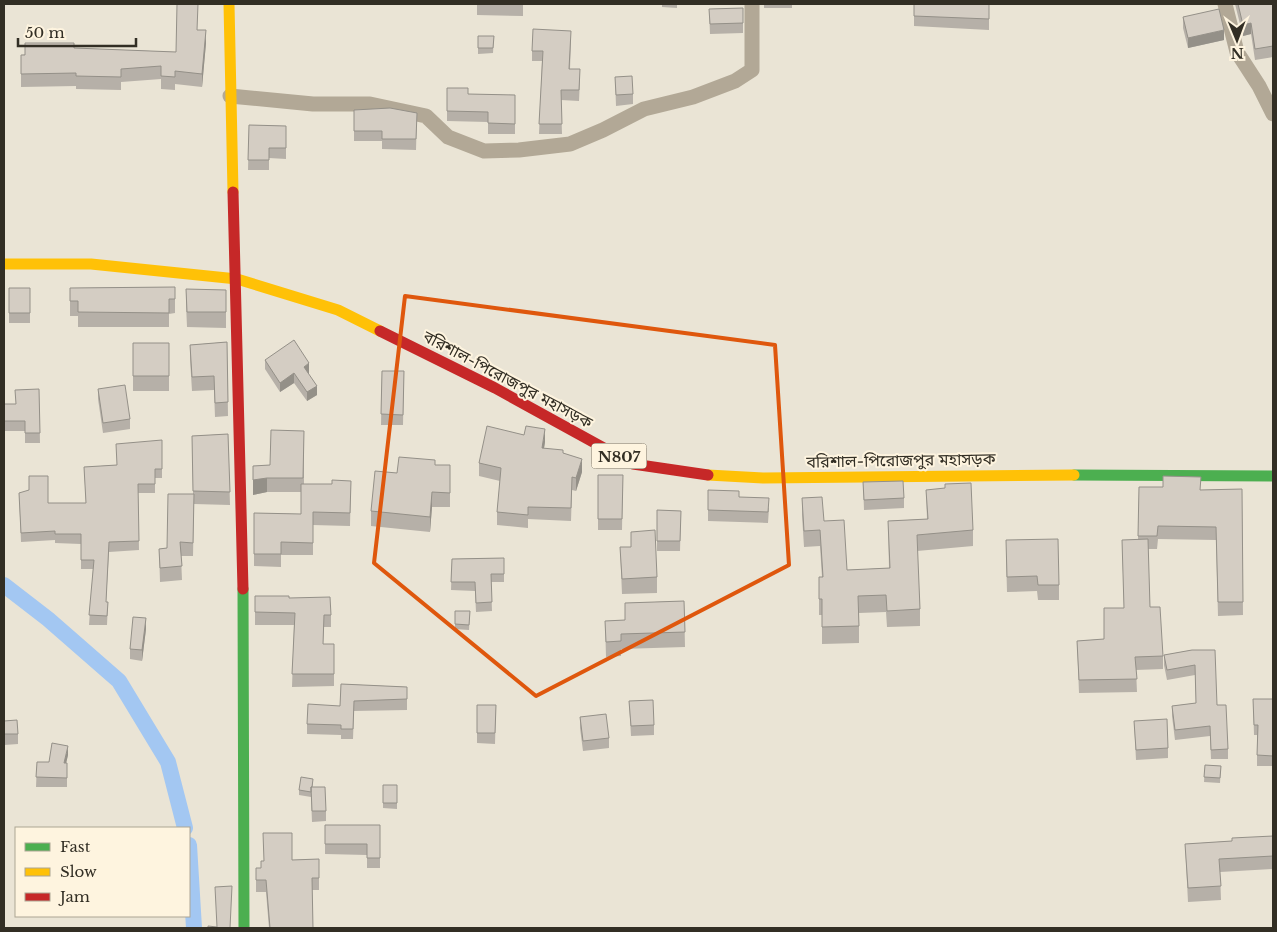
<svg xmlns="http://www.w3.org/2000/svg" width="1277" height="932" font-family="'Libre Baskerville','Noto Sans Bengali',serif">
	<rect width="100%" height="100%" fill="#eae4d5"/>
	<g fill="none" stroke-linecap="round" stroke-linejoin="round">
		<path stroke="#a3c7f2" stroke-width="16" d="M4,585L48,619L119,681L168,762L185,828
			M189,845L194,928"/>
		<path stroke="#b2a896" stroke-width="15" d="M1225,4L1237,52L1259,86L1273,114
			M230,96L313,104H370L426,116L448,137L484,151L519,150L570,144L603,130L644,109L693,97L735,81L752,70V4"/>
		<path stroke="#4caf50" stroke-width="11" d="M1074,475L1273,476
			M243,589L244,928"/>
		<path stroke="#ffc107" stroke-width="11" d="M229,4L233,192
			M4,264H91L237,279L338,310L380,331
			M708,475L763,478L1074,475"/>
		<path stroke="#c62828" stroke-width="11" d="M233,192L243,589
			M380,331L495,388L633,464L708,475"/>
	</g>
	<path fill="#b6b0a8" d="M477,4H523V16L477,15Z
		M662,4H677V8L662,7Z
		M764,4H792V8H764Z
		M914,4H989V30L914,26Z
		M1235,4H1273V57L1255,60L1251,34L1243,36Z
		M743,8V33L710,34L709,9Z
		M1183,17L1224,40L1188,48L1183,28Z
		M198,30L206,43L202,87L175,84V90L161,89V79L121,82V90L76,89V86L21,87V55L74,48L176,52Z
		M478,36H494L493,53L478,54Z
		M571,41L570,69L580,79L579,101L561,100L562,134H539L542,61H532V51Z
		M615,77L633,94V104L616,106Z
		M447,88L468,94L515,95V134H488V122L447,121Z
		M354,110L417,113L416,150L382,149V141H354Z
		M249,125L286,126V159L269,158V170H248Z
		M175,287V313L169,314V327H78V316H70V288Z
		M9,288H30V323H9Z
		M186,289L226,290V328L187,327L186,304Z
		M227,342L228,416L215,417L214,390L192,391L190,359V345Z
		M133,343H169V391H133Z
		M265,360L309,373H308L317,395L307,401L294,383L280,392L265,369Z
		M382,371H404L403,425H381Z
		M39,389L40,443H25V431H4V404H16Z
		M98,389L130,419V429L103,433L98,399Z
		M304,431V484H332L351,481L350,526L313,525V555H281V567L254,566V513L301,514V492H267L253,495V466L270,465Z
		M228,434L230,505L194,504L193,556H181L182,580L160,582L159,549L167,548L193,494L192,436Z
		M162,440V478H155V493H138L139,550L109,552L106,602H108L107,625H89L93,569H81V544L55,543V540L21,542L19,493L48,503H86L84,467L117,465Z
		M545,442L544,448L563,453L582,472L576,491L572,490L571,521L528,519V528L497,525V512L500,481L479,476V463Z
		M435,465H450V507H432L430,532L371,526V511L397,473Z
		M598,475H623L622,530H598Z
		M863,482L904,498V508L864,510Z
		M1139,487L1201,490L1242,489L1243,615L1218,616L1216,540L1158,539L1157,549H1148L1150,607L1163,656V669L1136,670L1137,692L1079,693L1077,641L1104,639L1124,608L1122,540H1138Z
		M708,490L739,497L769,508L768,523L708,521Z
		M926,490L973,530V546L917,551L920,609V626L887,627L886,612L859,613V643L822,644V615H819V577H822L820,546L804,547L802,515V498L824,521L847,570L889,568L888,521L927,519Z
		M657,510L681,511L680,551H657Z
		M631,532L657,577V593L622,594L620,547H631Z
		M1006,556L1059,585V600H1038L1037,591L1007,592Z
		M504,558V582H491L492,611L476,612L475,591L451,590L452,559Z
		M255,596L289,598L331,615V627H324L323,644H334V686L292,687L294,625H255Z
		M684,601L685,647L621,649V656L606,657L605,621L625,620V603Z
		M455,611H470L469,630L455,629Z
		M146,629L142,661L130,659V649Z
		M1192,650L1217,705L1228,749V759H1211L1210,736L1175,740L1172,716V706L1196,703L1195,675L1167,680L1164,665V655Z
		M341,684L407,687V710L354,711L353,739H341V735L307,734V724L340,706Z
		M1253,699H1273V766H1257V735H1254Z
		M629,701L654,725V735L631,736Z
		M477,705H496L495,744L477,743Z
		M580,717L609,738V748L583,751L580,728Z
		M4,721L18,734V744L4,745Z
		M1134,721L1168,748V758L1136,760Z
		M68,755L66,763H67V787H36L37,762H49Z
		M1205,765L1221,766L1220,783L1204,782Z
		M313,784L312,787L326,811V821L312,822L311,797L299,795V790Z
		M383,785H397V809L383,808Z
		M325,825H380V868H367V855L325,854Z
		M1273,836V869L1220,872L1221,900L1188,902L1185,844L1232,841Z
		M319,859V890H312L313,928H269L266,892H256V868H261L292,860Z"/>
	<path fill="#949088" d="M1251,23V34L1243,36V25Z
		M206,30V43L202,87V74Z
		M1224,30V40L1188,48V38Z
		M309,363V373L304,376V367Z
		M294,373V383L280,392V383Z
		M317,386V395L307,401V392Z
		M545,429V442L542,460V448Z
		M582,459V472L576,491V478Z
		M267,478V492L253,495V480Z
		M432,492V507L430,532V517Z
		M146,618V629L142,661V650Z
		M68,746V755L64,772V763Z"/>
	<path fill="#d4cdc3" stroke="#949088" d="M177,4H198L197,30H206L202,74L175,71V77L161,76V66L121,69V77L76,76V73L21,74V55H25V43H74V48L176,52Z
		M914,4H989V19L914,16Z
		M1238,4H1273V46L1255,49L1251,23L1243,25Z
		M743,8V23L710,24L709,9Z
		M1219,9L1224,30L1188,38L1183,17Z
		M533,29L571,31L569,69H580L579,90H561L562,124H539L543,51H532Z
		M478,36H494L493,48H478Z
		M632,76L633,94L616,95L615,77Z
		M447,88H468V94L515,95V124L488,123V112L447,111Z
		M390,108L417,113L416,139H382V131H354V110Z
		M249,125L286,126V148H269V160H248Z
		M175,287V299H169V313L78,312V301H70V288Z
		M9,288H30V313H9Z
		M186,289L226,290V312H187Z
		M294,340L309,363L304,367L317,386L307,392L294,373L280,383L265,360Z
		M227,342L228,402L215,403L214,376L192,377L190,345Z
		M133,343H169V376H133Z
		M382,371H404L403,415L381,414Z
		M125,385L130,419L103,423L98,389Z
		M39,389L40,433H25V421H4V404H16L15,390Z
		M487,426L524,435L526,426L545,429L542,448L563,450V453L582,459L576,478L572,477L571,508L528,507V515L497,512L501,468L479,463Z
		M271,430L304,431L303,478H267L253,480V466L270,465Z
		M228,434L230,492L193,491L192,436Z
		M162,440V469H155V484H138L139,541L109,542L106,602H108L107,616L89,615L94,560H81V534H55V531L21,533L19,493L29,490V476H48V503H86L84,467L117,465L116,444Z
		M399,457L435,460V465H450V493L432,492L430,517L371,511L375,471L397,473Z
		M598,475H623L622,519H598Z
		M1163,476L1201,477L1200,490L1242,489L1243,602H1218L1216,527L1158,526L1157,536H1138L1139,487H1163Z
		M332,480L351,481L350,513L313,512V543L281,542V554H254V513L301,514V484H332Z
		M903,481L904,498L864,500L863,482Z
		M971,483L973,530L917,535L920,609L887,611L886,595L858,596L859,626L822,627V599H819V577H823L820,530L804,531L802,498L822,497L824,521L844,520L847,570L890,568L888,521L928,519L926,490L945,488V484Z
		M708,490L739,491V497L769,498L768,512L708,510Z
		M168,494H194L193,543L180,542L182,566L160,568L159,549L167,548Z
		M657,510L681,511L680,541H657Z
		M655,530L657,577L622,579L620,547H631V532Z
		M1058,539L1059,585H1038L1037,576L1007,577L1006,540Z
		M1148,539L1150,607H1160L1163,656L1135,657L1137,679L1079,680L1077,641L1104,639V608H1124L1122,540Z
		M504,558V574H491L492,602L476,603L475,582H451L452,559Z
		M255,596H289V598L330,597L331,615H324L323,644H334V674H292L295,613L255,612Z
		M684,601L685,632L621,634V641L606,642L605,621L625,620V603Z
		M455,611H470L469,625L455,624Z
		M133,617L146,618L142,650L130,649Z
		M1192,650H1215L1217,705H1226L1228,749L1211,750L1210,726L1175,730L1172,706L1196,703L1195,665L1167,670L1164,655Z
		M341,684L407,687V699L354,701L353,729H341V725L307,724L308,704L340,706Z
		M1253,699H1273V756L1257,755L1258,725H1254Z
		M653,700L654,725L631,726L629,701Z
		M477,705H496L495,733H477Z
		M606,714L609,738L583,741L580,717Z
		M1167,719L1168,748L1136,750L1134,721Z
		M17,720L18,734H4V721Z
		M52,743L68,746L64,763H67V778L36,777L37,762H49Z
		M1205,765L1221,766L1220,778L1204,777Z
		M301,777L313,779L312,787H311V792L299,790Z
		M383,785H397V803H383Z
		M311,787H325L326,811H312Z
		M325,825H380V858H367V844H325Z
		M263,833H292V860L319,859V878H312L313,928H270L266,880H256V868H261V861H264Z
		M1273,836V856L1219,859L1221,886L1188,888L1185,844L1232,841V838Z
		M232,886L230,928H208V926L217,927L215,887Z"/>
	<path fill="none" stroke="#df570d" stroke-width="4" stroke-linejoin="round" d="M405,296L775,345L789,565L536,696L374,563Z"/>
	<g text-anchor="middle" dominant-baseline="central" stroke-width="4" stroke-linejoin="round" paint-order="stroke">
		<rect fill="#fef4df" stroke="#6f695c" stroke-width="1" x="591.5" y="443.5" width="55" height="25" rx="4"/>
		<g font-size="15" font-weight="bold" fill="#322e24">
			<text x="619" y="456">N807</text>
		</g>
		<g font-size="16" fill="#322e24" stroke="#fef4df">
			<text transform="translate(508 379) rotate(28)">বরিশাল-পিরোজপুর মহাসড়ক</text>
			<text transform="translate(901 460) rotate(-1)">বরিশাল-পিরোজপুর মহাসড়ক</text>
		</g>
	</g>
	<rect width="1277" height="932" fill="none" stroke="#322e24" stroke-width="10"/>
	<rect x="15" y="827" width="175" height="90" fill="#fef4df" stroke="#aca594"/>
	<rect x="25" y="843" width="25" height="8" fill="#4caf50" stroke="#aca594"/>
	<text x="60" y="852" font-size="15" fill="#322e24">Fast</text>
	<rect x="25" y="868" width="25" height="8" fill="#ffc107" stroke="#aca594"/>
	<text x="60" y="877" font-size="15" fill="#322e24">Slow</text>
	<rect x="25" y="893" width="25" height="8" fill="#c62828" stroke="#aca594"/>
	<text x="60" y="902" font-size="15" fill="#322e24">Jam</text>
	<g transform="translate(1237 40) rotate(179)" stroke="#fef4df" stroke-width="4" paint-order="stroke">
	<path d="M0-4L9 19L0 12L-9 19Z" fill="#322e24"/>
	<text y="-8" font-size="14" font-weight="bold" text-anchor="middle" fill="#322e24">N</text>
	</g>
	<path d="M18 38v8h118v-8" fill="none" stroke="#322e24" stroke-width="2.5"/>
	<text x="25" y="38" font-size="15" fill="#322e24" stroke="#fef4df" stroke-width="4" paint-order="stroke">50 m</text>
</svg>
